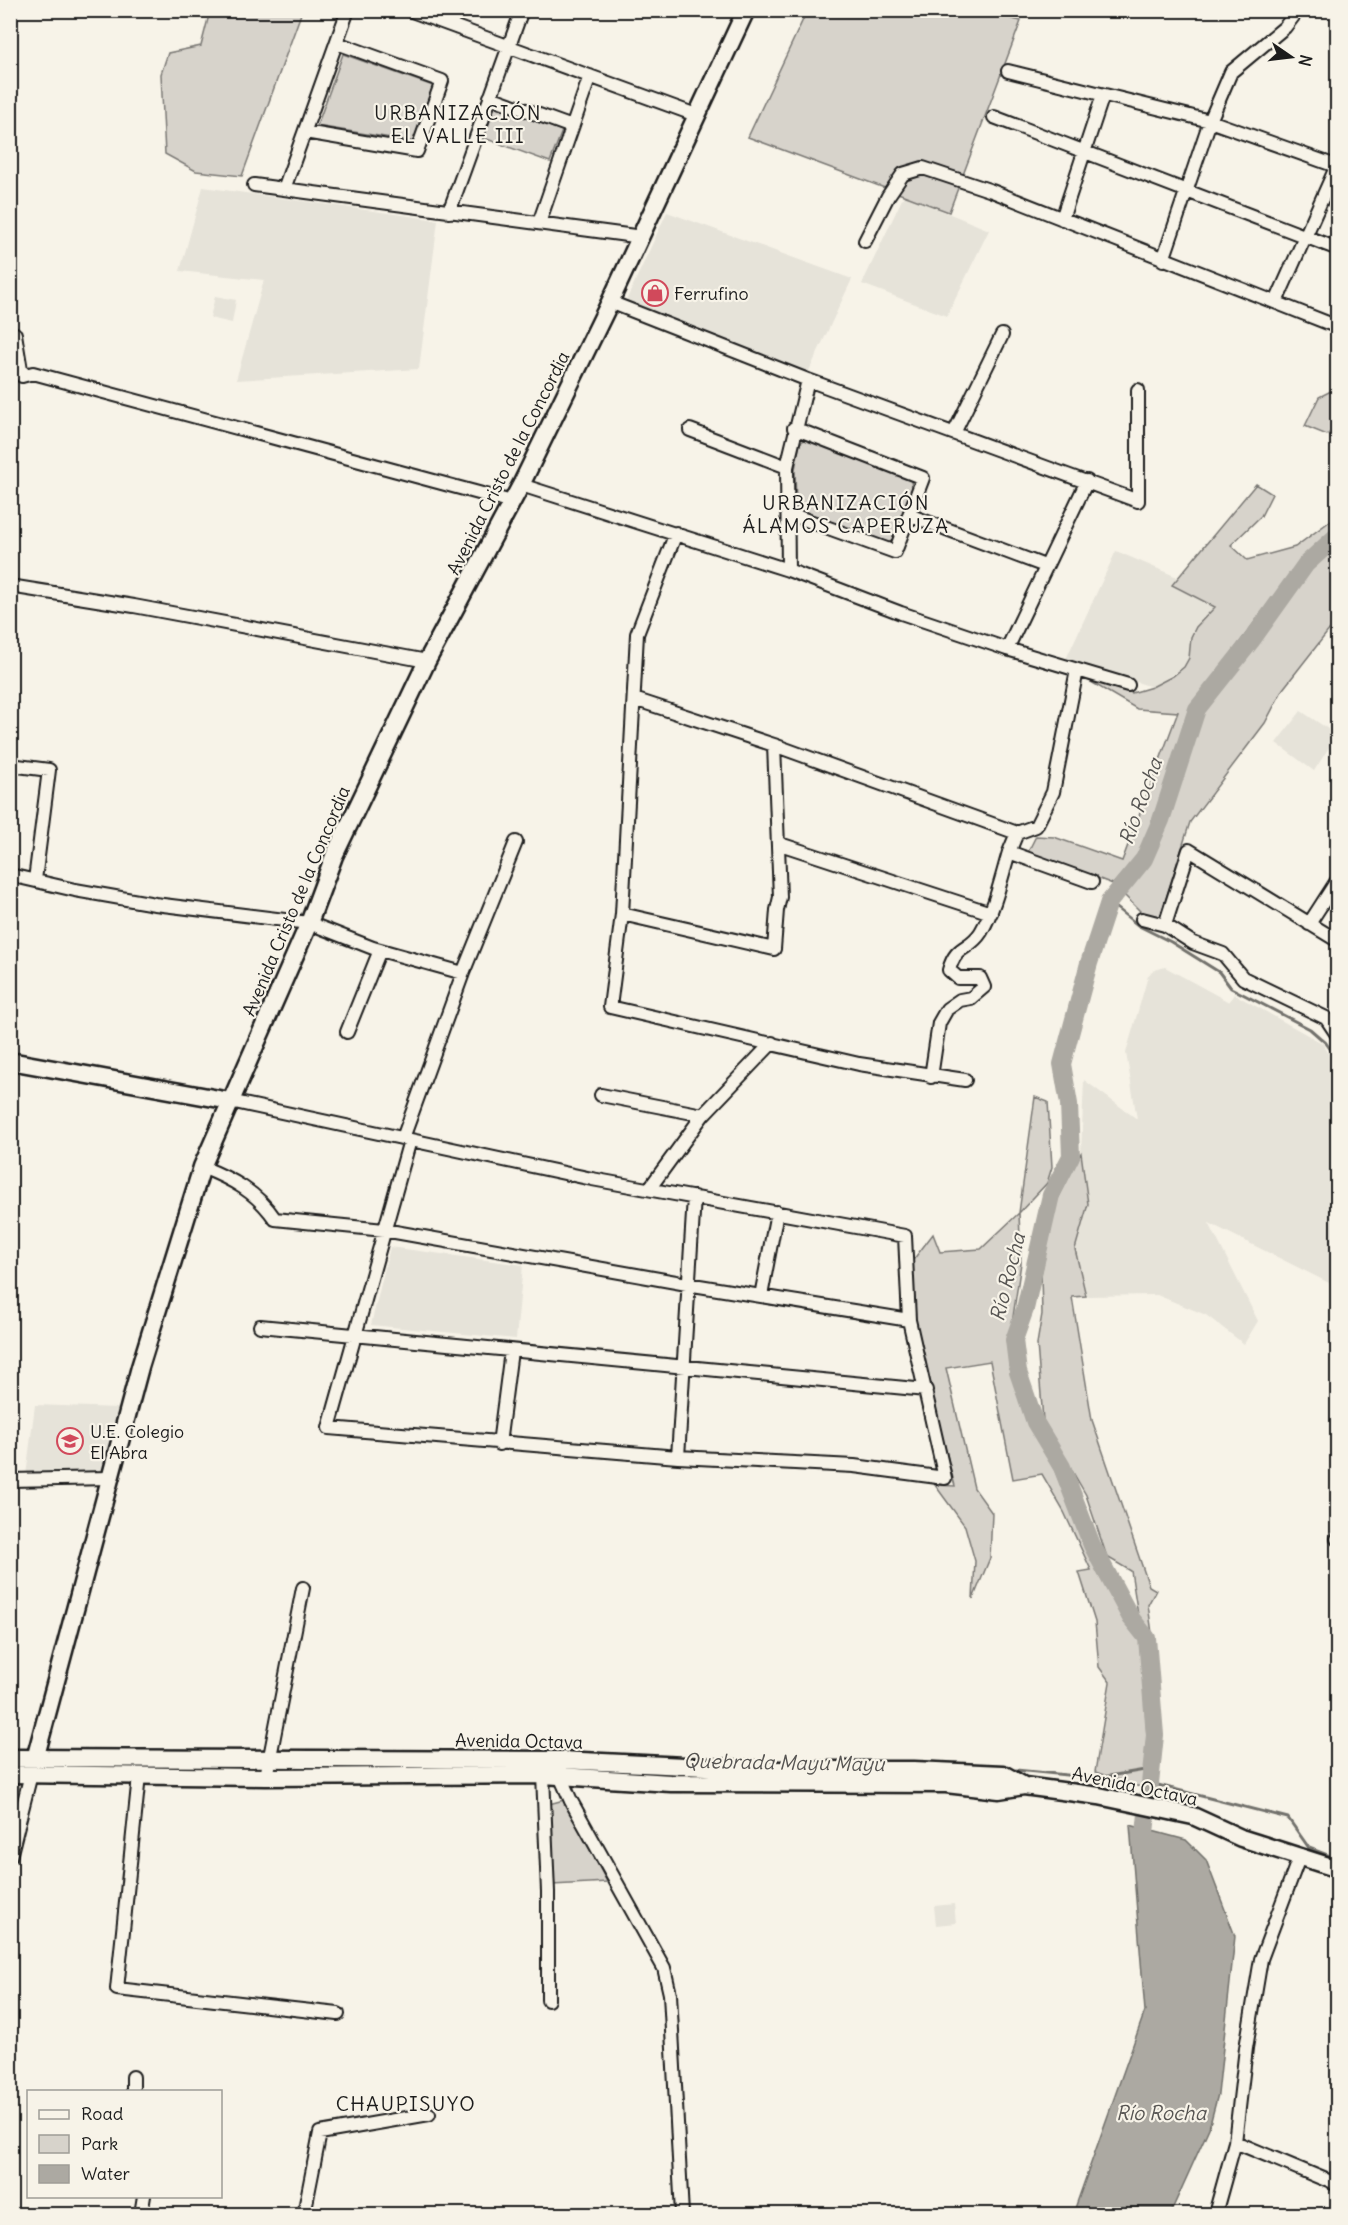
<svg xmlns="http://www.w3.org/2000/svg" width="1348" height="2225" font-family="Delius,sans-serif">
	<rect width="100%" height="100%" fill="#f7f3e8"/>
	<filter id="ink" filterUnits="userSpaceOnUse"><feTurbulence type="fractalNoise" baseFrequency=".0167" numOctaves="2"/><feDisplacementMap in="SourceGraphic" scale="12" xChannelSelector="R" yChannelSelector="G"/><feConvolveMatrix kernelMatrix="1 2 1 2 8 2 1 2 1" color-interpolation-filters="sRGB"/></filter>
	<g filter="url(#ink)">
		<path fill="#e6e3d9" d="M203,187L438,220L419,369L236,380L264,280L180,271Z
			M904,195L989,230L947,316L862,284Z
			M667,212L852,279L808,373L626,301Z
			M215,296L236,300L232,323L210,318Z
			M1116,551L1177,577L1173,586L1215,607L1191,637L1189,658L1184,667L1152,687L1066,659Z
			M1301,711L1337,735L1314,771L1276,743Z
			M1165,967L1229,1002L1234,994L1322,1043L1337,1066V1287L1209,1223L1258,1321L1244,1344L1206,1315L1157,1295L1086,1296L1075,1249L1088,1204L1081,1153L1084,1080L1137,1119L1126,1053L1148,976L1152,971Z
			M390,1247L523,1265L516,1339L371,1325Z
			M35,1405L118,1408L101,1473L26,1475Z
			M954,1904L956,1923L936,1925L934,1906Z"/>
		<path fill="#d7d3cb" stroke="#7a7874" stroke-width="1.5" d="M975,10L1021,21L949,212L748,137L807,11Z
			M210,11H302L242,176L196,171L165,154L161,74L168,53L201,46Z
			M343,54L436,87L416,142L317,126Z
			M495,106L562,131L550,162L484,138Z
			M1337,388V426L1327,435L1305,426L1319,397Z
			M806,439L911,480L912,489L893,541L885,543L796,508L795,469L800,443Z
			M1256,484L1272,494L1261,516L1231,545L1247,560L1295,547L1337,516V526L1303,557L1191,708L1148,835L1137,857L1113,884L1028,852L1036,836L1054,837L1122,861L1178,712L1137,709L1086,679L1132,693L1152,687L1173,676L1184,667L1189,658L1191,637L1196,627L1215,607L1172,585Z
			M1337,542V620L1283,689L1265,723L1190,822L1160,918L1142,913L1123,894L1150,858L1203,710L1309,569Z
			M1035,1097L1048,1102L1052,1167L1047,1183L1019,1213L1021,1263L1010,1337L1011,1372L1029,1423L1055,1471L1098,1573L1127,1624L1141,1643L1147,1736L1143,1788L1095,1772L1110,1682L1099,1667L1095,1622L1079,1572L1091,1570L1064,1512L1042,1474L1013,1479L990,1361L946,1368L974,1488L992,1513L990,1558L973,1599L975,1561L965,1526L935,1485L955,1486L917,1339L907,1268L933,1234L940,1252L981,1249L1019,1213Z
			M1081,1153L1088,1204L1075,1249L1086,1296L1072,1297L1092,1420L1149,1586L1156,1590L1148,1605L1152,1633L1138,1615L1131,1571L1107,1557L1086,1495L1043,1420L1037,1344L1042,1314L1041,1274L1057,1201Z
			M564,1800L607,1882L552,1885L549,1804Z"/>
		<path fill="#aca9a2" stroke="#72716c" stroke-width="1.5" d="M1130,1825L1186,1840L1206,1860L1235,1936L1218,2094L1209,2128L1170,2214H1073L1145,2011Z"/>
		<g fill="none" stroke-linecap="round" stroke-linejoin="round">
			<path stroke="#72716c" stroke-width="3" d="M1109,902L1139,926L1171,942L1219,972L1231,988L1310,1029L1326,1043L1338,1060
				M102,1767H149
				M273,1767L388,1768
				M595,1770L612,1771
				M1016,1770L1097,1778L1151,1769
				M1150,1783L1288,1818L1309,1848L1338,1859"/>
			<path stroke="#aca9a2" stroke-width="18" d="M1143,1853L1155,1735L1147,1638L1131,1618L1092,1545L1062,1467L1035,1422L1018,1372L1014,1340L1025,1309L1051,1195L1071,1156L1069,1104L1062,1064L1089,963L1109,902L1144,859L1161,820L1197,709L1251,641L1306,564L1338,535"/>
			<defs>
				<path id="street" d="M409,10L696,115
					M1008,71L1210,121L1336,166
					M490,97L572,127
					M994,117L1338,249
					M305,132L417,151L442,81L337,43
					M254,185L642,237
					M284,189L348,10
					M449,212L522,10
					M1062,219L1103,95
					M539,223L590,76
					M865,241L888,196L903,174L923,168L992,191L1338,327
					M1163,260L1210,121L1231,72L1285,27L1298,10
					M610,302L808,380L1138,501V390
					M1276,302L1338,163
					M10,331L15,334L22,376L33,373L512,502
					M690,430L787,467
					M954,433L1002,335
					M521,485L788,570L901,613L1007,649L1128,685
					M787,513L895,552L923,478L794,428
					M909,515L1045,566
					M676,533L637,634L622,914L610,1007L859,1064L965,1080
					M788,570L787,467L808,380
					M10,586L134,606L427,661
					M1007,649L1087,481
					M634,699L774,745L1017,833L1009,852L1092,882
					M10,765L49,770L35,880
					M1017,833L1036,826L1053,792L1077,670
					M780,844L991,913
					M10,875L75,890L155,904L309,923L373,948L463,973
					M622,914L774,949L777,910L780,897L774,745
					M1142,919L1165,925L1193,943L1223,954L1243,978L1326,1018L1338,1036
					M1309,924L1338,879
					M1165,925L1189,850L1338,941
					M347,1032L380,950
					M931,1077L939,1023L947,1009L960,1000L971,998L984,987L980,978H958L949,970C956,944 969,951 981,932C995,908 1001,879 1009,852
					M601,1095L703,1115
					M230,1101L592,1179L905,1236L909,1320L945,1478L854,1466L678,1457L329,1428L410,1140
					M403,1138L463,973L516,842
					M202,1167C232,1179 257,1192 275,1219L384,1230L687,1284L909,1320
					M649,1189L703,1115L772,1043
					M761,1296L777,1212
					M260,1326L926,1390
					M499,1444L511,1351
					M678,1457L694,1197
					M10,1480L110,1478
					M1337,1539H1338
					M561,1769L560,1776L571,1801L664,1968L670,1994L682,2214
					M543,1775L548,1892V2000
					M139,1776L117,1989L338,2014
					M266,1777L303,1588
					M10,1857L31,1774
					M133,2092V2077
					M1235,2142L1338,2185
					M141,2214L144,2196
					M304,2214L320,2133L429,2114
					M1215,2214L1235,2142L1246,2048L1261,1959L1300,1855"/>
				<path id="secondary" d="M10,1061L230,1101
					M10,1758L561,1760L767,1770H914L1003,1774L1024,1786
					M10,1774L266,1777L543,1775L671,1783L946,1784L999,1790L1024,1786L1099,1796L1193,1816L1241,1838L1338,1869
					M31,1774L140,1367L202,1167L309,923L334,856L427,661L521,485L610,302L746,10"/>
			</defs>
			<use href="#street" stroke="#1c1c1c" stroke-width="16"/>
			<use href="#secondary" stroke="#1c1c1c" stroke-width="21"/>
			<use href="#street" stroke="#f7f3e8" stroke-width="12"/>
			<use href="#secondary" stroke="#f7f3e8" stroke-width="16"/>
		</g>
	</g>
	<defs>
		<symbol id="shop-ring" viewBox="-11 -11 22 22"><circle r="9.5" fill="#f7f3e8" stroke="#d1495b" stroke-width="1.5"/><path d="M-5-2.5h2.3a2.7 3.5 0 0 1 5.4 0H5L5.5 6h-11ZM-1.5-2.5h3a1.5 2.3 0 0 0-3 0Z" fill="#d1495b"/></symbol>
		<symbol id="school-ring" viewBox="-11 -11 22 22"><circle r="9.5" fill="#f7f3e8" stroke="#d1495b" stroke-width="1.5"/><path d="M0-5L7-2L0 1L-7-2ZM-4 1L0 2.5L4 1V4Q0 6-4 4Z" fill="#d1495b"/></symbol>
	</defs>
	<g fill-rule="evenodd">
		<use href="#shop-ring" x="640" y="278" width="30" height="30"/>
		<use href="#school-ring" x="55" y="1426" width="30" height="30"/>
	</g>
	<g text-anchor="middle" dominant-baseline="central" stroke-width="4.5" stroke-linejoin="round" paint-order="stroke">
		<g font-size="18" fill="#1c1c1c" stroke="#f7f3e8" text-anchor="start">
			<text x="674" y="293">Ferrufino</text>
			<text x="90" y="1431">U.E. Colegio<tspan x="90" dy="21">El Abra</tspan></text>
		</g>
		<g font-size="18" fill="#1c1c1c" stroke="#f7f3e8">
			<text transform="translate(508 463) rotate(-63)">Avenida Cristo de la Concordia</text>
			<text transform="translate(296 901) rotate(-67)">Avenida Cristo de la Concordia</text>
			<text transform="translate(519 1741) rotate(1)">Avenida Octava</text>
			<text transform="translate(1135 1786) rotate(12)">Avenida Octava</text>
		</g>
		<g font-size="20" letter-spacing="1.5" fill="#1c1c1c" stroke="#f7f3e8">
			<text x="458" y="112">URBANIZACIÓN<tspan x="458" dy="23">EL VALLE III</tspan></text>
			<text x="846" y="502">URBANIZACIÓN<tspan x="846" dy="23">ÁLAMOS CAPERUZA</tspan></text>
			<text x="406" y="2103">CHAUPISUYO</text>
		</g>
		<g font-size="20" font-style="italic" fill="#565452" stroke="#f7f3e8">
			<text transform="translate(1140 801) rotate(-70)">Río Rocha</text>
			<text transform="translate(1007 1277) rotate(-76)">Río Rocha</text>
			<text transform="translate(784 1762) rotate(1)">Quebrada Mayu Mayu</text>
			<text x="1161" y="2112">Río Rocha</text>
		</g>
	</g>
	<rect width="1348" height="2225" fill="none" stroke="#f7f3e8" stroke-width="36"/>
	<rect x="18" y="18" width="1312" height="2189" fill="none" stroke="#1c1c1c" stroke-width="2" filter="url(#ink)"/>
	<rect x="27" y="2090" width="195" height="108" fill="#f7f3e8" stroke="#9f9d96" stroke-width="1.5"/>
	<rect x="39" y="2110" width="30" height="9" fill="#f7f3e8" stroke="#9f9d96" stroke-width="1.5"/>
	<text x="81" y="2120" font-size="18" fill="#1c1c1c">Road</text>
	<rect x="39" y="2135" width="30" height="18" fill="#d7d3cb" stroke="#9f9d96" stroke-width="1.5"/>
	<text x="81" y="2150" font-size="18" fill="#1c1c1c">Park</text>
	<rect x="39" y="2165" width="30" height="18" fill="#aca9a2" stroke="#9f9d96" stroke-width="1.5"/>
	<text x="81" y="2180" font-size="18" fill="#1c1c1c">Water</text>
	<g transform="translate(1291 57) rotate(104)" stroke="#f7f3e8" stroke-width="4.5" paint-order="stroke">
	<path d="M0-4.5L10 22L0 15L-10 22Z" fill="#1c1c1c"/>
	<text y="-9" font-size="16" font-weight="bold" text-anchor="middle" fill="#1c1c1c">N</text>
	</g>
</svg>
